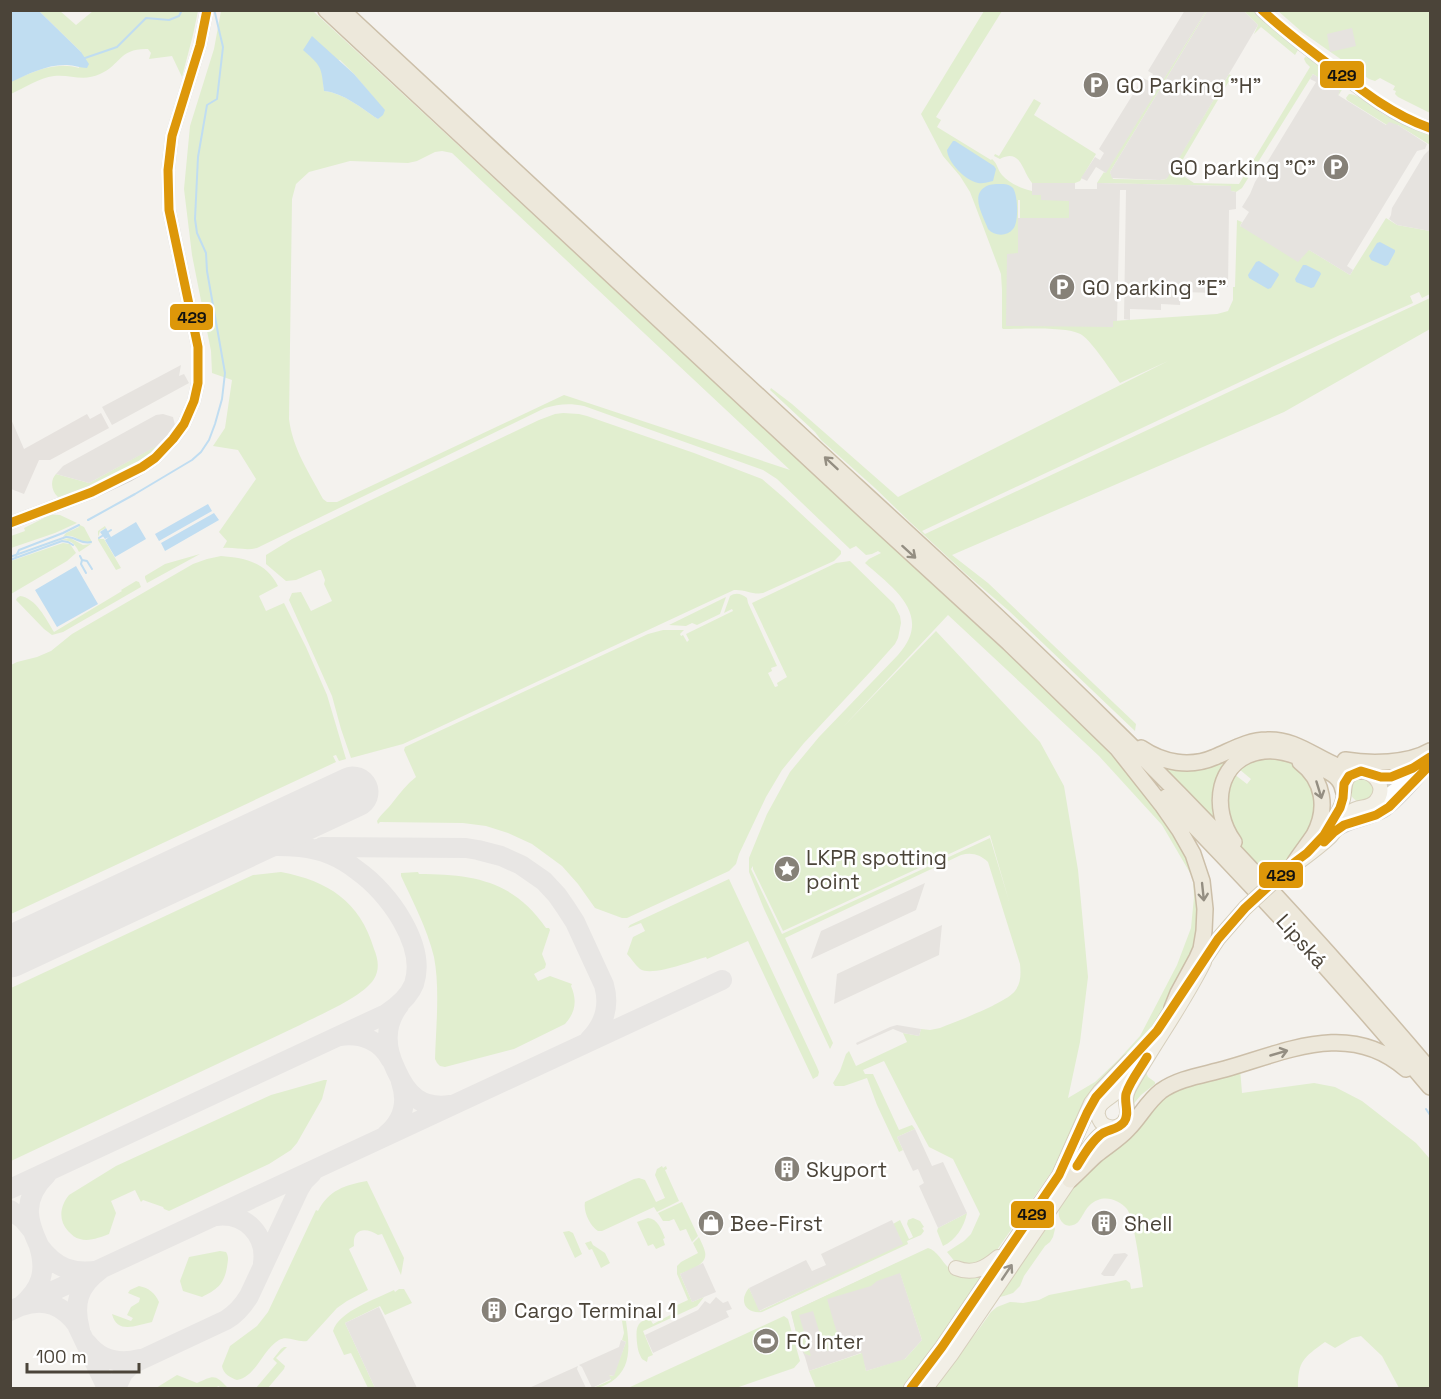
<svg xmlns="http://www.w3.org/2000/svg" width="1441" height="1399" font-family="'Space Grotesk',sans-serif">
	<rect width="100%" height="100%" fill="#f4f2ee"/>
	<path fill="#e6e2de" d="M101,413L109,428L50,460H39L24,494L11,489V419L24,449L87,414L90,419Z
		M897,1263L922,1340L904,1360L866,1371L861,1353L809,1371L805,1357L799,1344L791,1312Z"/>
	<path fill="#e1eecf" fill-rule="evenodd" d="M39,11H60L76,25L93,11H198L193,35L182,77L172,56L149,59L151,53L148,49C119,48 121,65 100,74C83,82 70,74 54,76C39,78 24,88 11,94L10,82C32,72 55,61 79,68L81,52Z
		M221,11H313L1105,744L1183,841L1200,893L1195,946L1175,991L1151,1031L1143,1042L1122,1064L1068,1148L990,1260L976,1267L956,1263L947,1252L964,1241L971,1234L980,1214L953,1159L929,1147L910,1112L884,1061L863,1070L865,1074H873L899,1130L912,1125L915,1129L897,1137L903,1150L899,1152L877,1105L867,1078L844,1086H835L833,1083L840,1071L846,1054L849,1051L856,1066L907,1042L903,1033L919,1036L921,1029L930,1030L940,1028C955,1022 1006,1003 1015,991C1021,983 1021,974 1020,964L988,862C980,854 971,852 961,855L785,938L833,1043L830,1049L764,909L749,872V858L767,814L790,772L819,737L898,655C934,615 893,588 865,563L869,559L881,553L878,551L872,554L866,555L856,546L850,549L777,479L763,470L584,406C570,403 558,404 545,408L257,548C246,551 235,547 223,548L227,541L219,532L256,479L238,450L213,446L225,428L232,380L212,373L211,351L192,255L184,189L190,126L214,49ZM340,60L354,74L384,110L378,119C361,108 344,93 324,91L322,70L318,64ZM442,151L452,153L790,470L564,395L337,502H327L323,499C309,472 293,450 289,419L292,199L296,184L309,172L350,161L408,163L417,161L435,152ZM948,615L1099,756L1162,825L1193,878L1194,897L1191,928L1177,965L1140,1036L1118,1060L1095,1082L1068,1098L1080,1042L1088,977L1078,870L1064,786L1040,742L936,631L844,726ZM990,835L1009,901L990,838L782,934L751,869L753,866V869L783,931Z
		M984,11H1002L936,117L941,120L937,127L991,160L992,159C998,164 997,169 1002,175C1009,183 1022,189 1032,191L1033,195H1041L1069,201V219L1020,218V200H1018V254H1007L1113,326V321L1217,314L1228,311L1233,300V287H1235L1237,220L1242,222L1240,226L1306,248L1350,275L1386,218L1397,225L1430,231V294L1422,298L1419,292L1410,296L1413,303L1340,335L922,531L925,534L1430,298V329L1284,412L952,555L988,583L1136,724L1135,731L1008,610L966,574L911,523L875,488L821,440L815,432L770,390L771,388L792,404L898,497L1168,361L1120,383C1111,371 1093,343 1082,335C1069,326 1021,329 1003,329L1002,328V290L1001,274L975,205L970,192L960,176L943,156L921,114Z
		M1206,11H1207L1110,172L1113,179L1160,180L1166,179L1229,74L1232,76L1176,171L1194,183L1239,184L1310,67L1306,63L1304,59L1305,57C1317,58 1338,77 1343,88L1338,96L1339,91L1313,74L1242,188L1236,192L1231,191V186L1097,183L1104,172L1105,173Z
		M1244,11H1253L1275,31L1298,48V50L1295,55L1261,27L1254,34L1258,25Z
		M1278,11H1430V113L1398,97L1395,94L1396,91L1393,90L1395,86L1380,78L1375,81L1369,79L1302,32Z
		M1349,94C1363,94 1379,117 1396,119L1430,133V145L1398,125H1387L1347,100L1346,98Z
		M1034,99L1041,103L1034,115L1096,154L1080,181L1075,183H1032C1022,171 1021,148 1000,159L994,156L995,154L999,156Z
		M563,413L579,414L587,416L694,453L762,479L783,497L841,551V554L834,561L763,593C753,595 744,589 734,590L403,744L351,758L341,729L332,696L289,600L292,593L301,592L311,611L332,601L324,584L325,580L321,570H319L296,580L286,581L266,564V555L292,539L369,501L539,420L555,414Z
		M163,442C133,471 101,482 63,498L58,497C51,491 50,480 56,474L89,483Z
		M45,514L60,515L77,523L55,533L11,548V536L25,531L24,528L44,518V515Z
		M78,524L84,527L92,542L91,544L79,552C74,542 70,540 60,540L70,538L83,545L91,544L90,542C79,544 75,532 63,537L66,533L79,527Z
		M105,526L106,528L100,531L98,537L99,539H104L121,568L116,570L98,540V531Z
		M63,543L70,544L76,553L67,561L11,594V561Z
		M200,554L147,583L145,578V576L165,564Z
		M221,556C245,558 266,562 278,586L259,596L266,611L284,603L306,647L327,695L346,759L339,761L336,755L333,756L336,762L11,914V665L17,662L37,657L51,651L72,634L193,564L207,559Z
		M850,561L894,604L900,616L901,623L898,638L895,644L871,671L804,743L782,770L766,797L739,854L736,864L729,871L627,918H622L595,908L578,884L562,866L532,844L508,833L486,826L463,823L380,822L378,824L377,821C381,814 388,809 393,802C400,793 407,784 416,777L404,750L405,747L648,634L663,630H684L680,634L681,636L683,635L687,642L689,640L686,634L733,611L732,609L724,613L730,596C736,592 742,594 747,598L748,603L777,666L771,668L772,671L768,673L775,687L778,686L777,683L787,677L752,603L836,563Z
		M136,581L139,582L141,587L63,632L52,635L44,629L16,600L17,598L20,596C36,598 46,619 54,632L122,591L121,590Z
		M726,597L720,614L697,625L692,623L686,626L669,625Z
		M1244,749C1236,758 1224,768 1218,778C1210,790 1210,808 1215,821L1162,768L1164,765Z
		M1265,758L1283,759L1296,765L1311,780L1318,806L1311,830L1289,859L1266,877L1240,847L1233,837L1223,798L1234,774L1247,784L1251,779L1239,769L1251,762Z
		M1350 790a12 12 0 1 1 24 0a12 12 0 1 1-24 0Z
		M281,872C328,881 360,901 374,949C378,959 380,969 374,979C363,997 319,1015 300,1025L11,1161V988L253,875Z
		M418,872L419,874C473,874 514,881 546,928H549L550,930L542,954L546,964L545,968L534,974L538,981L550,976L572,984L571,986C577,1000 576,1012 565,1024L514,1049L445,1067L440,1066L437,1063L435,1059C436,1027 440,988 434,957C427,928 413,902 401,876V873Z
		M729,879L817,1067L819,1072L818,1076L813,1079L748,941L707,959L706,957C692,961 652,977 640,969C635,965 631,958 627,954L633,937L645,931L641,923L628,928L630,925Z
		M1144,1067L1148,1077L1155,1082V1084L1141,1095L1131,1107L1129,1098Z
		M1240,1068L1242,1093L1314,1083L1335,1087L1362,1101L1416,1143L1430,1159V1388H1399L1382,1356L1361,1336L1352,1338L1335,1348L1325,1342C1303,1358 1298,1361 1298,1388H932L979,1329L991,1312L997,1307L1010,1302L1023,1303L1039,1300L1049,1295L1126,1280L1130,1283L1131,1289L1143,1287C1141,1272 1134,1219 1127,1209C1120,1201 1108,1196 1098,1200C1083,1205 1083,1223 1073,1225C1070,1226 1067,1226 1064,1224C1051,1213 1065,1196 1071,1187L1161,1095Z
		M324,1080H327L322,1099L297,1143L291,1150L269,1164L169,1211L164,1209L163,1207L143,1200L141,1202L135,1190L111,1201L116,1213L109,1234C101,1237 89,1242 80,1239C75,1238 72,1235 68,1231C58,1220 60,1206 69,1195L116,1166L238,1110L271,1095Z
		M662,1166L663,1168L666,1166L667,1169L665,1170L679,1201L657,1212L654,1207L602,1231H598C590,1226 583,1211 585,1202L634,1179L639,1178L645,1180L656,1202L665,1198L655,1175L657,1169Z
		M367,1181L404,1258L401,1275L382,1234L378,1235C366,1227 352,1228 354,1246L349,1249L368,1290L347,1301L337,1308L307,1341C297,1343 288,1335 279,1340C262,1350 257,1376 237,1380C231,1378 223,1374 222,1366L230,1346L257,1326L268,1312L316,1210L318,1211C329,1190 345,1185 367,1181Z
		M682,1202L698,1236L692,1242L686,1229L680,1231L674,1219L669,1221H663L658,1213Z
		M967,1213C964,1227 956,1240 943,1246L937,1231L938,1228Z
		M648,1218C658,1219 661,1229 665,1238L663,1239L665,1245L656,1249L653,1244L648,1246L637,1222Z
		M913,1218L920,1221L924,1227L922,1228L924,1231L921,1235L907,1241L908,1244L762,1312C746,1314 738,1301 749,1288L760,1311L902,1243L893,1224L900,1220L909,1239L913,1237L907,1224L908,1220Z
		M1049,1220L1053,1223L1055,1229L1053,1237L1050,1242L1045,1246L1024,1276L1020,1286L1013,1293L1004,1296L999,1297Z
		M569,1231L573,1233L582,1254L575,1258L563,1232Z
		M699,1237C701,1242 704,1247 705,1252C708,1265 689,1270 680,1274L692,1302L704,1297L697,1306L643,1331L653,1355L648,1357L647,1362C642,1359 642,1360 640,1355C637,1350 635,1330 638,1326C640,1321 645,1320 650,1319L653,1324L674,1313L673,1309L675,1306L688,1300L677,1274V1266L681,1262L698,1253L693,1243Z
		M591,1241L593,1245L605,1253L610,1263L601,1268L592,1249L589,1250L585,1243Z
		M928,1248C937,1250 942,1262 949,1268L989,1269L908,1385L904,1388H816L809,1371L862,1353L866,1371L905,1359L922,1340L900,1273L877,1281L871,1286L827,1299L841,1347L825,1351L813,1311L799,1315L811,1356L805,1354L799,1344L791,1312Z
		M220,1251L226,1252C229,1257 228,1260 227,1267C224,1284 218,1289 202,1297L183,1291L180,1281L189,1257Z
		M139,1286C149,1288 155,1293 159,1302L152,1322C137,1325 117,1335 112,1314L131,1321L133,1318L127,1315L131,1307L139,1302L140,1298L128,1293L130,1290Z
		M399,1289H404L412,1303L385,1315L380,1306L345,1323L375,1388H368L351,1353L344,1355L333,1331C339,1311 376,1299 394,1290L395,1292Z
		M784,1316L788,1319L800,1361L794,1368L736,1388H628Z
		M624,1319L626,1321C629,1343 633,1368 611,1382C606,1385 600,1388 593,1388L611,1380L608,1375L613,1376L626,1342L622,1340L624,1333L622,1321Z
		M284,1347H287L276,1358L285,1366L284,1369L268,1388H256L277,1363L273,1359L281,1349Z
		M177,1375L197,1383C214,1375 215,1374 228,1388H220L219,1386L214,1388H156Z"/>
	<path fill="#e6e3df" d="M1185,10L1206,11L1106,173L1096,167L1087,181L1081,178L1095,157L1100,160L1104,153L1099,149L1143,78L1149,81L1153,74L1148,71Z
		M1207,11H1244L1258,25L1168,177L1166,179L1160,180L1112,178L1110,172Z
		M1352,28L1356,46L1330,52L1327,34Z
		M1313,74L1340,91L1338,95L1386,125L1389,122L1398,125L1427,144L1425,149L1417,151L1347,266L1353,270L1350,275L1309,250L1298,262L1240,226L1249,212L1242,207L1250,194L1255,182L1316,82L1310,79Z
		M1430,145V231L1397,225L1389,219L1391,215L1392,208L1424,155L1429,150Z
		M1032,183H1075V189H1097V183L1231,186V191L1236,192V209L1229,210L1228,287H1217V293L1181,292L1180,305L1161,304V310L1130,309V320L1124,319L1126,190H1120L1117,321H1113V327L1006,326L1007,254L1018,253V218H1069V201L1041,200V195H1032Z
		M181,365L179,376L184,374L189,383L112,425L102,407Z
		M163,414L173,417L175,425V429L164,442L89,483L56,474L63,466L156,415Z
		M925,883L916,910L811,959L821,931Z
		M942,925L939,955L834,1004L837,974Z
		M897,1025L921,1029L919,1036L903,1033L893,1029L857,1045L856,1043L890,1027Z
		M915,1129L932,1166L943,1162L967,1213L938,1228L919,1186L924,1183L918,1169L913,1171L897,1137Z
		M892,1220L903,1244L759,1311L749,1288L806,1260L812,1271L826,1265L821,1254Z
		M1125,1253L1128,1255L1114,1276H1104L1101,1274L1114,1254Z
		M703,1263L716,1292L692,1302L680,1274Z
		M716,1297L723,1303L728,1301L732,1309L726,1311L729,1317L653,1353L645,1335L698,1310L705,1301L710,1304Z
		M379,1307L417,1388H375L345,1323Z
		M621,1340L626,1342L614,1376L609,1375L611,1379L592,1388L582,1367L579,1365L619,1347Z
		M578,1366L577,1369L586,1388H529Z"/>
	<path fill="#c0ddf1" d="M10,11H39L81,52L89,64L87,68C80,68 74,65 67,65C48,64 28,74 11,82Z
		M312,36L354,74L385,110L383,115L378,119C361,108 344,93 324,91C321,66 322,67 303,50Z
		M953,141H955L994,166L996,169L993,181C988,182 983,184 978,183C965,180 948,163 947,150Z
		M1000,184C1005,184 1009,184 1013,188C1018,195 1019,223 1013,229C1007,237 994,236 988,229C984,217 970,196 985,187C989,184 995,184 1000,184Z
		M1380,242L1395,250V252L1388,265L1385,266L1371,260L1369,256L1377,243Z
		M1259,261L1278,273L1279,275L1271,288L1268,289L1249,278L1248,275L1256,262Z
		M1303,265H1306L1320,272L1321,274L1314,287L1311,288L1296,282L1295,279Z
		M208,504L212,511L159,541L155,534Z
		M214,513L219,520L165,551L161,543Z
		M136,522L146,539L115,557L105,540L109,537L105,539L100,532L106,528L111,537Z
		M76,566L98,604L57,627L35,590Z"/>
	<g fill="none" stroke-linecap="round" stroke-linejoin="round">
		<path stroke="#c0ddf1" stroke-width="2" d="M85,58L117,47L146,18L169,20L179,16L182,10
			M88,520L135,494L192,460L201,452L209,440L215,424L222,399L225,373L207,271L206,253L197,233L195,219L198,157L207,105L217,99L223,47L215,13L213,10
			M99,538L111,530
			M16,556L19,550L63,533L79,525
			M80,556L82,560L87,561L92,569
			M10,557L66,537C75,536 81,545 91,542
			M10,560L62,541L68,542L73,545
			M82,560L81,564L86,573
			M1426,1109L1430,1115"/>
		<path stroke="#e8e6e4" stroke-width="20" d="M322,847L466,848L478,850L501,856L521,865L544,881L557,895L566,908L575,922L604,985C610,1006 604,1025 589,1040
			M400,1004C384,1024 385,1048 396,1070C407,1095 421,1109 450,1105
			M340,1036C362,1033 381,1041 391,1060
			M386,1135C403,1121 408,1102 401,1082
			M10,1189L386,1014C398,1006 409,997 414,984C427,945 388,892 358,871C342,858 321,849 300,847C278,845 252,846 231,852C207,859 183,872 160,883
			M10,1210L23,1219L33,1231
			M216,1216C245,1212 267,1235 263,1263
			M44,1256C29,1225 18,1202 47,1174
			M10,1311L722,980
			M75,1321L107,1388
			M78,1326C63,1305 45,1298 21,1306C41,1289 47,1272 39,1246C55,1268 73,1275 100,1270C78,1286 73,1304 80,1330
			M87,1343C100,1360 120,1364 140,1359
			M116,1388L123,1373L132,1364L226,1320C236,1314 243,1306 249,1296L299,1189L304,1181L312,1173"/>
		<path stroke="#e8e6e4" stroke-width="51" d="M10,952L353,792"/>
		<defs>
			<path id="minor" d="M1261,10C1284,31 1308,50 1333,68C1363,92 1393,117 1430,128
				M10,523L92,492L128,475L142,467L155,458L173,439L184,424L194,401L198,383V347L169,210L168,170L172,136L200,45L207,10
				M1372,775C1392,782 1414,768 1430,757
				M1377,801L1413,775
				M1337,830C1351,820 1369,820 1384,811C1399,801 1417,778 1430,764"/>
			<path id="major" d="M1361,771C1376,773 1387,788 1376,801C1369,810 1358,805 1351,812C1342,818 1337,829 1330,837C1315,851 1299,862 1282,874C1304,853 1325,840 1338,812C1340,808 1342,804 1343,799C1346,784 1342,775 1361,771Z
				M1192,978L1218,939L1245,908
				M1179,999L1172,1008L1151,1043L1116,1092C1109,1099 1096,1103 1098,1115C1099,1120 1101,1124 1106,1126C1115,1130 1125,1125 1127,1115C1128,1104 1123,1101 1129,1088C1153,1045 1182,1006 1204,962
				M956,1268C973,1275 985,1268 998,1257
				M911,1388L942,1347L1059,1175L1091,1103L1100,1091L1129,1061
				M926,1388L951,1355L1070,1180C1074,1168 1091,1142 1101,1134C1106,1131 1110,1129 1115,1128"/>
			<path id="highway" d="M326,10L866,512L1009,643L1117,748L1162,805L1180,831L1193,854L1202,881L1205,909L1204,931L1201,949L1197,958L1178,993L1172,1008
				M342,10C495,153 648,294 802,436C905,531 1009,625 1108,723C1221,833 1328,950 1430,1070
				M1141,748C1163,763 1190,768 1215,757C1232,750 1248,740 1267,740C1303,738 1327,771 1361,771
				M1345,760C1370,764 1408,764 1430,751
				M1166,797C1257,890 1346,987 1430,1087
				M1234,842C1210,809 1216,757 1264,751C1283,749 1301,757 1317,766C1329,772 1341,776 1343,790
				M1295,862C1301,853 1308,844 1314,835C1328,809 1324,780 1300,762
				M1070,1180C1079,1172 1087,1163 1096,1155C1107,1146 1119,1139 1128,1129C1140,1117 1147,1102 1161,1091C1179,1078 1204,1075 1225,1069C1288,1051 1350,1020 1406,1069"/>
		</defs>
		<use href="#minor" stroke="#d2d0cb" stroke-width="14"/>
		<use href="#major" stroke="#d6cebb" stroke-width="16"/>
		<use href="#highway" stroke="#ccbfa9" stroke-width="18"/>
		<use href="#minor" stroke="#fdfdfc" stroke-width="10"/>
		<use href="#major" stroke="#f2efe6" stroke-width="14"/>
		<use href="#highway" stroke="#ede8db" stroke-width="15"/>
		<defs>
			<path id="major-bridge" d="M1245,908L1282,874"/>
		</defs>
		<use href="#major-bridge" stroke="#d6cebb" stroke-width="16" stroke-linecap="butt"/>
		<use href="#major-bridge" stroke="#f2efe6" stroke-width="14"/>
		<defs>
			<path id="bus-1" d="M1262,10C1285,32 1310,50 1335,69C1365,93 1393,115 1430,128
				M10,523L92,492L142,467L155,458L173,439L184,424L194,401L198,383V347L169,210L168,170L172,136L200,45L207,10
				M1324,842L1334,832L1344,825L1376,815L1389,807L1428,767
				M1077,1166C1084,1155 1092,1140 1103,1133C1110,1129 1119,1129 1124,1122C1130,1114 1124,1103 1126,1094C1130,1081 1140,1069 1147,1057
				M911,1388L942,1347L1059,1175L1087,1113L1096,1097L1157,1031L1218,939L1245,908L1295,862L1307,853L1324,835L1340,808L1343,798L1344,784L1349,776L1361,771L1381,777H1391L1413,768L1430,757"/>
		</defs>
		<use href="#bus-1" stroke="#fff" stroke-width="14"/>
		<use href="#bus-1" stroke="#dd9709" stroke-width="9"/>
	</g>
	<defs><path id="oneway-shaft" d="M-6 0H5M1.5-3L5.5 0L1.5 3" fill="none" stroke-width="1.6" stroke-linecap="round" stroke-linejoin="round" transform="scale(1.5)"/></defs>
	<g stroke="#948e82">
		<use href="#oneway-shaft" transform="translate(831 463) rotate(-137)"/>
		<use href="#oneway-shaft" transform="translate(909 552) rotate(42)"/>
		<use href="#oneway-shaft" transform="translate(1319 790) rotate(73)"/>
		<use href="#oneway-shaft" transform="translate(1203 892) rotate(84)"/>
		<use href="#oneway-shaft" transform="translate(1279 1053) rotate(-16)"/>
	</g>
	<use stroke="#969187" href="#oneway-shaft" transform="translate(1007 1272) rotate(-56)"/>
	<defs>
		<symbol id="parking-disc" viewBox="-11 -11 22 22"><circle r="9.5" fill="#868178" stroke="#fff"/><path d="M-3.5-5.5H1a3.5 3.5 0 0 1 0 7H-1V5.5H-3.5ZM-1-3.4V-.6H.8a1.4 1.4 0 0 0 0-2.8Z" fill="#fff"/></symbol>
		<symbol id="sight-disc" viewBox="-11 -11 22 22"><circle r="9.5" fill="#868178" stroke="#fff"/><path d="M0-6L1.8-2.2L6-1.7L2.9 1.2L3.7 5.4L0 3.3L-3.7 5.4L-2.9 1.2L-6-1.7L-1.8-2.2Z" fill="#fff"/></symbol>
		<symbol id="building-disc" viewBox="-11 -11 22 22"><circle r="9.5" fill="#868178" stroke="#fff"/><path d="M-4-6H4V6H1V3H-1V6H-4ZM-2.5-4.3h1.7v1.8h-1.7ZM.8-4.3h1.7v1.8H.8ZM-2.5-1h1.7V.8h-1.7ZM.8-1h1.7V.8H.8Z" fill="#fff"/></symbol>
		<symbol id="shop-disc" viewBox="-11 -11 22 22"><circle r="9.5" fill="#868178" stroke="#fff"/><path d="M-5-2.5h2.3a2.7 3.5 0 0 1 5.4 0H5L5.5 6h-11ZM-1.5-2.5h3a1.5 2.3 0 0 0-3 0Z" fill="#fff"/></symbol>
		<symbol id="stadium-disc" viewBox="-11 -11 22 22"><circle r="9.5" fill="#868178" stroke="#fff"/><path d="M0-5a6.5 5 0 1 0 0 10a6.5 5 0 1 0 0-10ZM-3.5-1.8h7v3.6h-7Z" fill="#fff"/></symbol>
	</defs>
	<g fill-rule="evenodd">
		<use href="#parking-disc" x="1081" y="70" width="30" height="30"/>
		<use href="#parking-disc" x="1321" y="152" width="30" height="30"/>
		<use href="#parking-disc" x="1047" y="272" width="30" height="30"/>
		<use href="#sight-disc" x="772" y="854" width="30" height="30"/>
		<use href="#building-disc" x="772" y="1154" width="30" height="30"/>
		<use href="#shop-disc" x="696" y="1208" width="30" height="30"/>
		<use href="#building-disc" x="1089" y="1208" width="30" height="30"/>
		<use href="#building-disc" x="479" y="1295" width="30" height="30"/>
		<use href="#stadium-disc" x="751" y="1326" width="30" height="30"/>
	</g>
	<g text-anchor="middle" dominant-baseline="central" stroke-width="5" stroke-linejoin="round" paint-order="stroke">
		<g font-size="21" fill="#4b4439" stroke="#fff" text-anchor="start">
			<text x="1116" y="85">GO Parking "H"</text>
			<text x="1316" y="167" text-anchor="end">GO parking "C"</text>
			<text x="1082" y="287">GO parking "E"</text>
			<text x="806" y="857">LKPR spotting<tspan x="806" dy="24">point</tspan></text>
			<text x="806" y="1169">Skyport</text>
			<text x="730" y="1223">Bee-First</text>
			<text x="1124" y="1223">Shell</text>
			<text x="514" y="1310">Cargo Terminal 1</text>
			<text x="786" y="1341">FC Inter</text>
		</g>
		<g font-size="21" fill="#4b4439" stroke="#fff">
			<text transform="translate(1302 941) rotate(48)">Lipská</text>
		</g>
	</g>
	<g stroke="#fff" stroke-width="2">
		<rect x="1319" y="60" width="46" height="29" rx="6" fill="#dd9709"/>
		<rect x="169" y="303" width="45" height="28" rx="6" fill="#dd9709"/>
		<rect x="1258" y="861" width="46" height="28" rx="6" fill="#dd9709"/>
		<rect x="1010" y="1200" width="45" height="29" rx="6" fill="#dd9709"/>
	</g>
	<g font-size="16" text-anchor="middle" font-weight="bold" fill="#111">
		<text x="1342" y="81">429</text>
		<text x="192" y="323">429</text>
		<text x="1281" y="881">429</text>
		<text x="1032" y="1220">429</text>
	</g>
	<rect width="1441" height="1399" fill="none" stroke="#4b4439" stroke-width="24"/>
	<path d="M27 1363v9h112v-9" fill="none" stroke="#4b4439" stroke-width="3"/>
	<text x="36" y="1363" font-size="18" fill="#4b4439" stroke="#ffffff" stroke-width="4.5" paint-order="stroke">100 m</text>
</svg>
